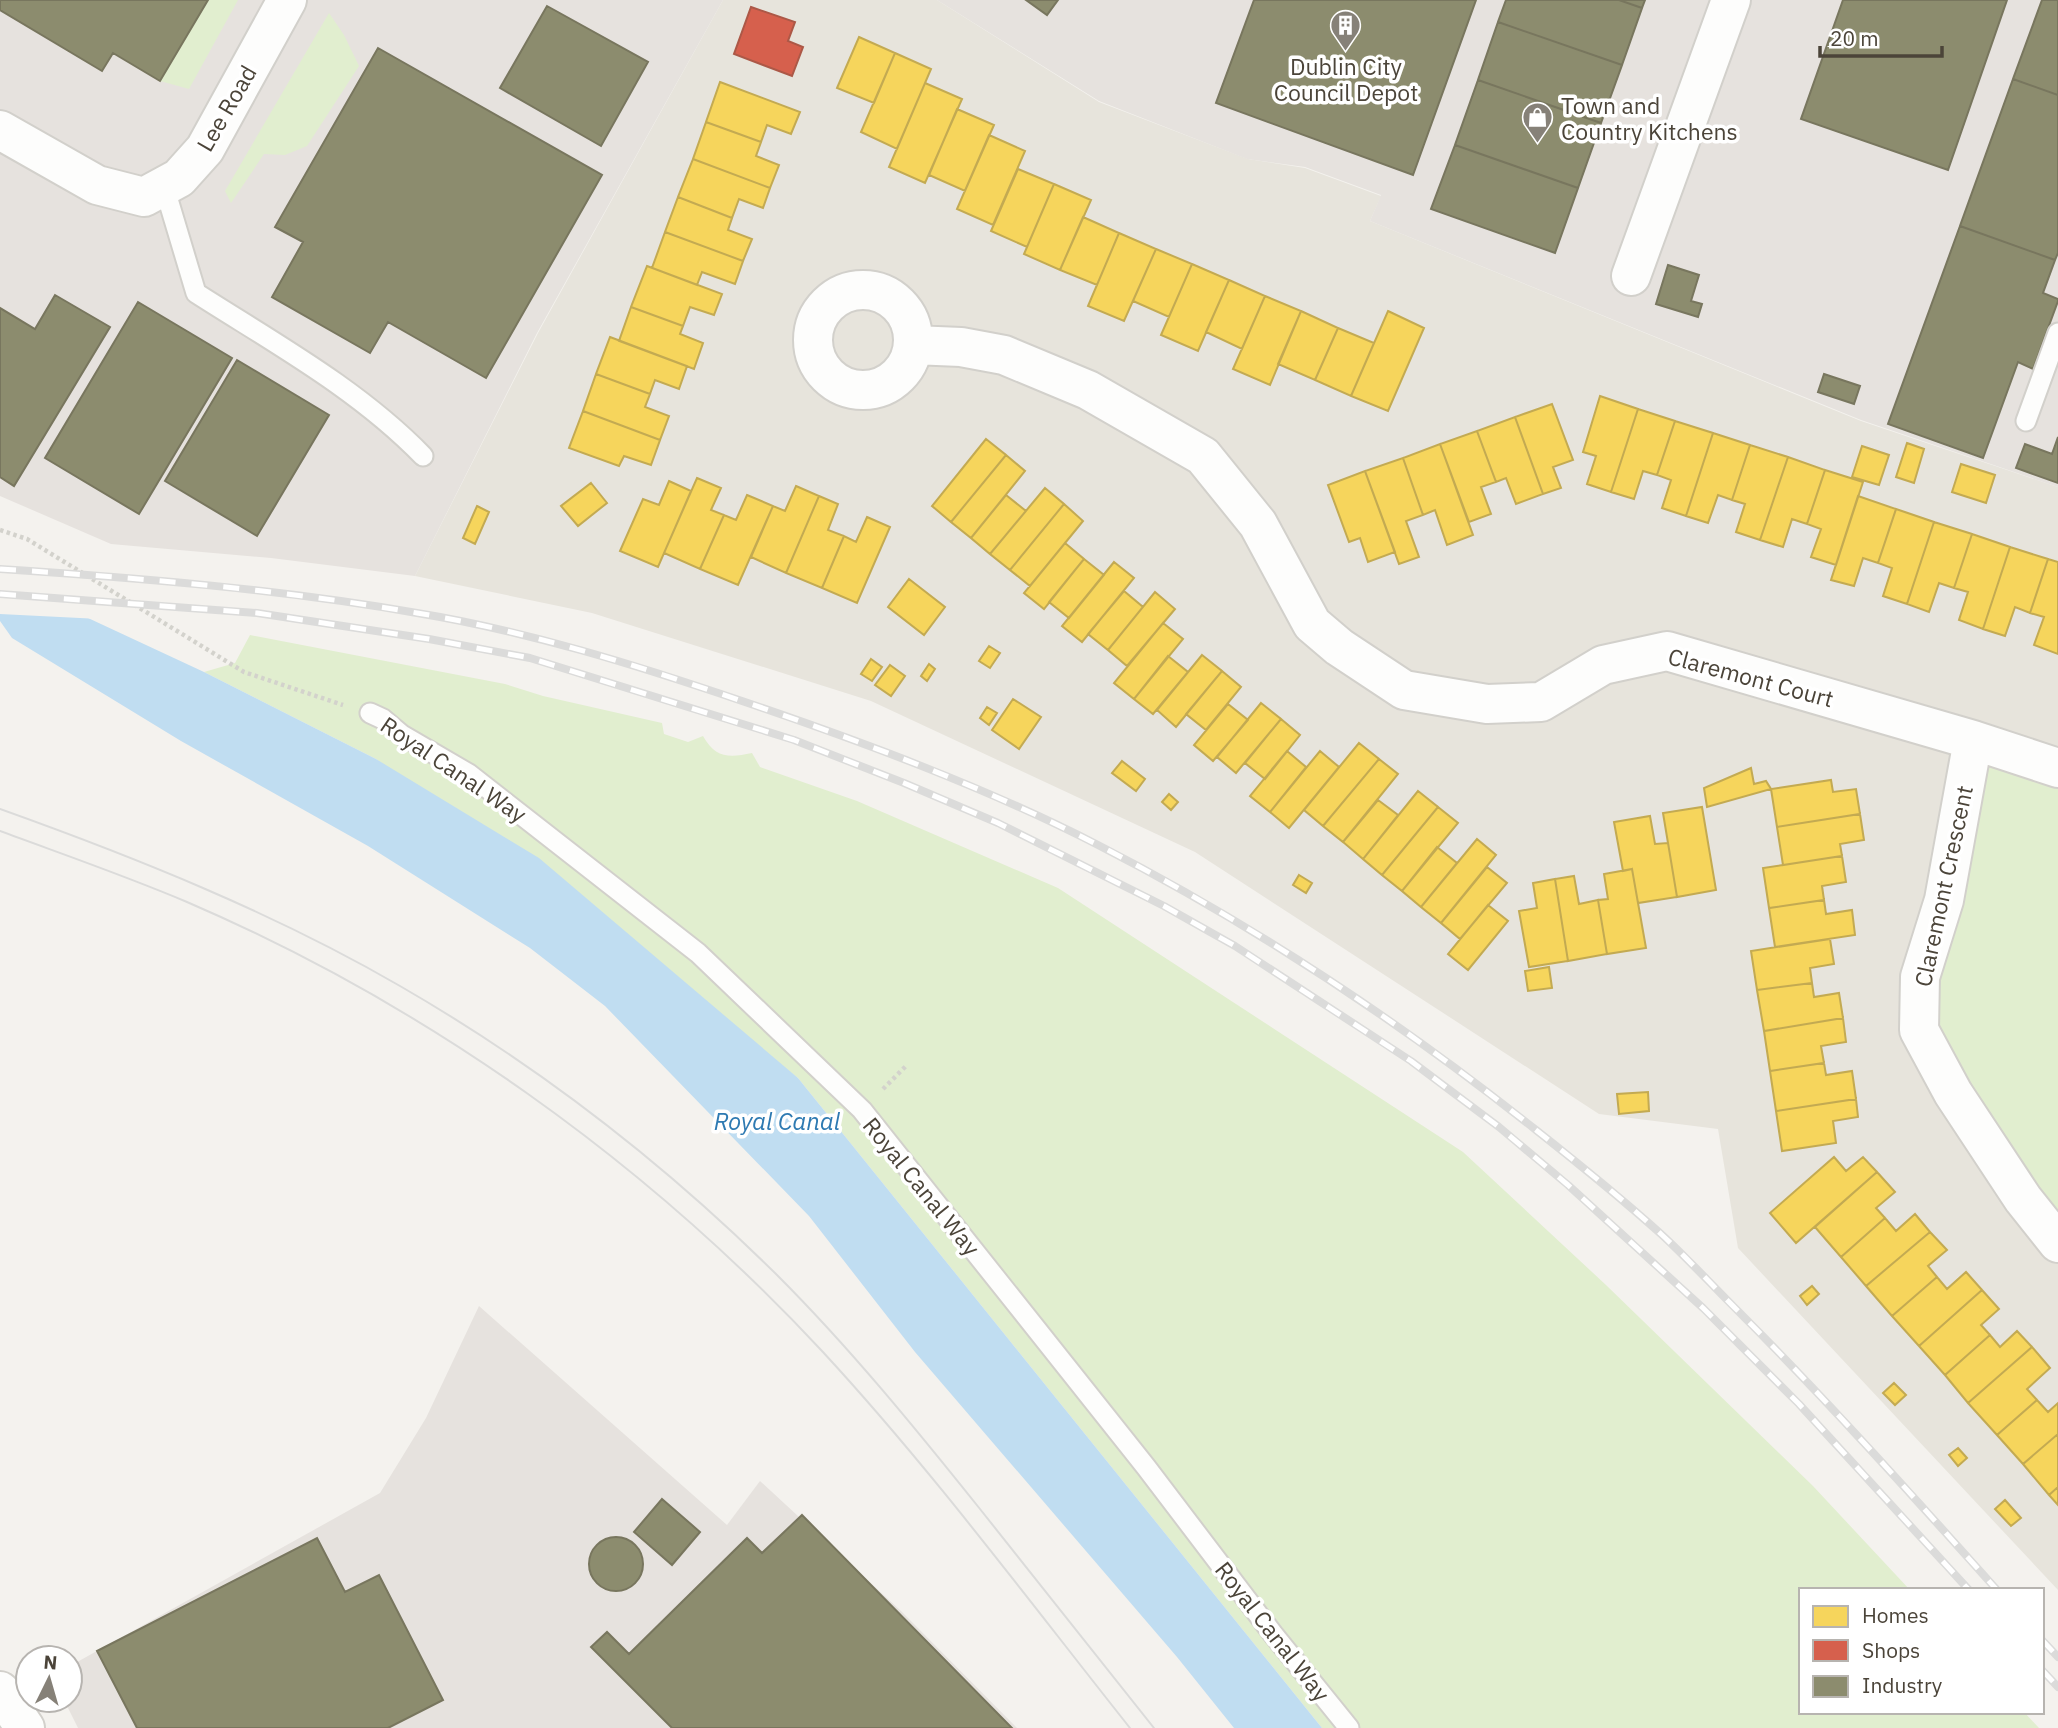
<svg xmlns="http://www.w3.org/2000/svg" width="2058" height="1728" font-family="'IBM Plex Sans',sans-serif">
	<rect width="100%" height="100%" fill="#f4f2ee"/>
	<path fill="#e7e4dc" d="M723,0H937L1099,102L1248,159L1305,168L1381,196L1370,221L1861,421L2058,487V1590L1738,1248L1718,1129L1599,1114L1195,852L871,701L592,613L415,576L538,333Z"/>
	<path fill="#e6e2de" d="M0,0H723L537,333L415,576L271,558L111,544L0,496Z
		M937,0H2058V487L1861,420L1370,221L1381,195L1305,167L1247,159L1099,101Z
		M479,1306L727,1525L760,1481L901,1611L1017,1728H78L64,1700H70V1666L380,1493L426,1418Z"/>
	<path fill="#e1eecf" d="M208,0H238L189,89L160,81Z
		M329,13L344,35L359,66L307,146L285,155L264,154L231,203L225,191Z
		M250,635L505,684L543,696L662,723L664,734L688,742L703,736C715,758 729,758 752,753L760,767L857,801L1058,888L1463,1152L1606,1285L1813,1486L1910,1590H1801V1712H2024L2039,1728H1322L798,1078L376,759L204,672L235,663Z
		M1973,741L2058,768V1242L1954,1093L1920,977Z"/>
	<path fill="#c0ddf1" d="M0,577L204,672L376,759L539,858L798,1078L1322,1728H1234L1177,1657L915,1352L809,1216L605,1006L530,948L368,846L181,741L12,638L0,621Z"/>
	<path fill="#f4f2ee" d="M0,573L1,574L100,619L0,614Z"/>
	<path fill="#f6d55c" stroke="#c3aa52" stroke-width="2" d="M859,37L895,53L874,103L837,88Z
		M895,53L931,69L897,149L861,132Z
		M720,82L800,112L791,134L767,125L761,142L706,122Z
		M925,83L962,99L925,183L889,167Z
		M957,109L994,125L965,191L929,175Z
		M706,122L761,142L756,156L779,165L770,188L693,159Z
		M989,135L1025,151L993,225L957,209Z
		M693,159L770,188L763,208L739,199L732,218L678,197Z
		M1018,169L1054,184L1027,247L991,231Z
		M1054,184L1091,200L1060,270L1024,254Z
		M678,197L732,218L728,230L752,239L743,261L665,232Z
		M1083,217L1119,233L1097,285L1060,270Z
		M665,232L743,261L735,284L702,272L697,285L652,268Z
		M1119,233L1156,249L1124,321L1088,306Z
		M1156,249L1192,264L1169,317L1133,301Z
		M1192,264L1229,280L1198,351L1161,335Z
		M647,266L722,294L714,315L690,307L683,326L631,307Z
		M1229,280L1265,296L1242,349L1206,332Z
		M1265,296L1301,311L1270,385L1233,369Z
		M631,307L683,326L680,334L703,343L694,369L619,341Z
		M1301,311L1338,328L1315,380L1278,364Z
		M1388,311L1424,328L1388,411L1351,396Z
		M1338,328L1374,343L1351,396L1315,380Z
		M610,337L687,366L679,389L655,380L650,394L596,374Z
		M596,374L650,394L645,407L669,416L660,440L583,411Z
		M1600,396L1638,409L1611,492L1587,484L1596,456L1583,452Z
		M1552,404L1573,460L1553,467L1561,488L1543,494L1515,417Z
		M1638,409L1675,421L1657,475L1643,471L1634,499L1611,492Z
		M583,411L660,440L651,465L624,456L619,466L569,448Z
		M1515,417L1543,494L1516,504L1506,478L1496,482L1477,431Z
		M1675,421L1713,433L1686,516L1662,508L1671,480L1657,475Z
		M1477,431L1496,482L1481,487L1491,514L1469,522L1440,444Z
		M1713,433L1750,445L1732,500L1718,495L1708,523L1686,516Z
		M986,439L1006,455L951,522L932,506Z
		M1907,443L1924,449L1914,483L1896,477Z
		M1440,444L1473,535L1447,545L1435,510L1423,515L1403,458Z
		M1750,445L1788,457L1760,540L1736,532L1745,504L1732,500Z
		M1862,446L1889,455L1879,485L1852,477Z
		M1006,455L1025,471L971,538L951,522Z
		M1788,457L1825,470L1807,524L1792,519L1783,547L1760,540Z
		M1403,458L1423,515L1406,521L1419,557L1399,564L1365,471Z
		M1961,464L1995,475L1986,503L1952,492Z
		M1825,470L1863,482L1836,565L1811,557L1821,529L1807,524Z
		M1365,471L1395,552L1368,562L1360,538L1349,542L1328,485Z
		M697,478L721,488L711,510L724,515L700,569L664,553Z
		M669,481L691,491L658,567L620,551L643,499L659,505Z
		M591,483L607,503L578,526L561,506Z
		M796,486L819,496L786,573L751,557L773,506L785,511Z
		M1045,488L1064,504L1010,570L990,554Z
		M747,495L773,506L738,585L700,569L724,515L736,520Z
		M1006,495L1026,511L990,554L971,538Z
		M819,496L838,504L828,530L844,536L822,588L786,573Z
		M1858,496L1896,509L1878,563L1863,558L1854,586L1831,580Z
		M1064,504L1083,521L1030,586L1010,570Z
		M477,506L489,512L475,544L463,538Z
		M1896,509L1934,522L1907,604L1883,596L1892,568L1878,563Z
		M867,517L890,527L857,603L822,588L844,536L856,542Z
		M1934,522L1972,534L1954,588L1939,583L1929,612L1907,604Z
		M1972,534L2010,547L1983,629L1959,620L1968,592L1954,588Z
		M1065,543L1084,559L1044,609L1024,593Z
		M2010,547L2048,559L2030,613L2015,607L2005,636L1983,629Z
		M1084,559L1104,575L1069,618L1049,602Z
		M2048,559L2058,562V654L2034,645L2044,617L2030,613Z
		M1114,562L1134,578L1082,642L1062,626Z
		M909,579L945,607L924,635L888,607Z
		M1124,591L1143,607L1108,650L1088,634Z
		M1155,592L1175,609L1127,666L1108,650Z
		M1163,623L1183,639L1134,699L1114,683Z
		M989,646L1000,653L990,668L979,661Z
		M1202,655L1222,671L1176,727L1157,710Z
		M1168,656L1188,672L1153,714L1134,699Z
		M871,659L882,667L872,681L861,674Z
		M929,664L935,669L927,681L921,676Z
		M890,665L905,676L891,696L875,685Z
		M1222,671L1241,687L1206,730L1186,714Z
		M1013,699L1041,717L1019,749L992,730Z
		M1261,703L1281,719L1236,773L1217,757Z
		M1228,704L1248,720L1213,761L1194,745Z
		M987,707L997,713L989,725L980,718Z
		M1281,719L1300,735L1265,779L1245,763Z
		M1359,743L1379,759L1323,826L1304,810Z
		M1287,751L1306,767L1270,812L1250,796Z
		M1320,751L1339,767L1289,828L1270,812Z
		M1379,759L1398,774L1343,842L1323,826Z
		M1122,761L1145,779L1136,791L1112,773Z
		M1751,768L1754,784L1766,781L1771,789L1707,807L1704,788Z
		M1831,780L1833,792L1856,789L1860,814L1777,827L1771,789Z
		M1418,791L1438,807L1382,875L1363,859Z
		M1169,794L1178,802L1171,810L1162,802Z
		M1378,800L1398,815L1363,859L1343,842Z
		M1438,807L1458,823L1402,891L1382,875Z
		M1702,807L1716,890L1677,897L1663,813Z
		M1860,814L1864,840L1840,844L1842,856L1783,865L1777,827Z
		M1650,816L1655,844L1668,843L1677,897L1638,903L1632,869L1623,871L1614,822Z
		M1477,839L1496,855L1441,923L1421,907Z
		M1437,847L1457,863L1421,907L1402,891Z
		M1842,856L1846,882L1822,886L1824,900L1769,908L1763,868Z
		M1487,867L1507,883L1460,939L1441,923Z
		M1632,869L1646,948L1607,954L1598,900L1608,899L1604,874Z
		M1299,875L1312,883L1306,893L1293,885Z
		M1574,876L1579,904L1598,900L1607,954L1568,961L1555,879Z
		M1555,879L1568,961L1529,967L1519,911L1537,908L1533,883Z
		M1824,900L1826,914L1852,910L1855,935L1775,947L1769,908Z
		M1488,905L1508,921L1468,970L1448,954Z
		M1830,939L1834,964L1810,968L1812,983L1757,990L1751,951Z
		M1549,967L1552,988L1528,991L1525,971Z
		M1812,983L1814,997L1839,993L1843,1018L1764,1031L1757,990Z
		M1843,1018L1846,1042L1821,1046L1824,1063L1770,1071L1764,1031Z
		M1824,1063L1826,1075L1852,1071L1856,1099L1776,1111L1770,1071Z
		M1648,1092L1649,1111L1619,1114L1617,1094Z
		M1856,1099L1858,1117L1833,1121L1836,1143L1782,1151L1776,1111Z
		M1834,1157L1846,1171L1863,1157L1877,1172L1796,1243L1770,1213Z
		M1877,1172L1895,1192L1876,1208L1885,1218L1841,1257L1815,1227Z
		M1915,1214L1930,1232L1866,1286L1841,1257L1885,1218L1896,1231Z
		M1930,1232L1947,1250L1928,1266L1937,1277L1892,1316L1866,1286Z
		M1966,1272L1982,1290L1919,1346L1892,1316L1937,1277L1947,1289Z
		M1812,1286L1819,1294L1807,1305L1800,1296Z
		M1982,1290L1999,1309L1981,1325L1990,1335L1945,1375L1919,1346Z
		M2017,1331L2032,1347L1968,1403L1945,1375L1990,1335L2000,1347Z
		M2032,1347L2050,1368L2027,1389L2037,1400L1997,1435L1968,1403Z
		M1894,1383L1906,1395L1895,1405L1883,1393Z
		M2037,1400L2048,1412L2058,1403V1434L2023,1464L1997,1435Z
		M2058,1434V1487L2049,1495L2023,1464Z
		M1958,1448L1967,1458L1958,1466L1949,1455Z
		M2058,1487V1505L2049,1495Z
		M2005,1500L2021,1518L2011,1526L1995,1509Z"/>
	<path fill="#d6604d" stroke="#ac5847" stroke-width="2" d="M751,7L795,22L788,41L803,47L792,76L734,54Z"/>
	<path fill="#8c8c6e" stroke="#78765e" stroke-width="2" d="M0,0H208L160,81L113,53L102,71L0,10Z
		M1026,0H1058L1047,15Z
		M1254,0H1476L1413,175L1216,103Z
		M1506,0H1619L1642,8L1622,65L1498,22Z
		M1619,0H1645L1642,8Z
		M1843,0H2007L1948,170L1801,119Z
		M2042,0H2058V95L2013,79Z
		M547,6L648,62L601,146L500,88Z
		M1498,22L1622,65L1601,123L1478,80Z
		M378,48L602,175L486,378L388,322L370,353L272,297L303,242L275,227Z
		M2013,79L2058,95V253L2055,260L1960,226Z
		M1478,80L1601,123L1578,188L1455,145Z
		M1455,145L1578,188L1555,253L1431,209Z
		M1960,226L2055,260L2043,293L2058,299V301L2033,369L2018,362L1983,458L1888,424Z
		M1668,265L1699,275L1691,301L1702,304L1698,317L1656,304Z
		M55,295L110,327L14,486L0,477V308L35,329Z
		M138,302L232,358L139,514L45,458Z
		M237,360L329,415L257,536L165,481Z
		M1824,374L1860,386L1854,404L1818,392Z
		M2058,437V483L2016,468L2025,444L2052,454Z
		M662,1499L700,1532L672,1565L634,1532Z
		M802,1515L1012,1728H672L591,1647L607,1632L629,1654L747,1538L762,1553Z
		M589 1564a27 27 0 1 1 54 0a27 27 0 1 1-54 0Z
		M317,1538L345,1592L379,1575L443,1700L388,1728H137L97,1651Z"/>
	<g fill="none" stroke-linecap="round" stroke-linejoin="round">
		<defs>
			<path id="lane" d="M164,186L196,293C274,343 358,389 423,456
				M2026,421L2058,333
				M370,713L383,719L402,735L469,774L698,953L862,1110L1146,1467L1273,1634L1349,1728"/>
			<path id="street" d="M0,130L97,185L144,197L179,178L205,149L287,0
				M1631,276L1731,0
				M813 340a50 50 0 1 1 100 0a50 50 0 1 1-100 0Z
				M913,345L961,347L1004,355L1088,390L1203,456L1258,524L1312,624L1339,647L1404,690L1487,704L1541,702L1603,665L1667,651L1973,740L2058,768
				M1973,740L1944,900L1920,977L1919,1030L1953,1093L2023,1199L2058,1243
				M0,1691L25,1728"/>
		</defs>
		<use href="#lane" stroke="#d2d0cb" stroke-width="23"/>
		<use href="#street" stroke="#d2d0cb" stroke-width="42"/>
		<path stroke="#d3d2cc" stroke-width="4.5" stroke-dasharray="3.5 3.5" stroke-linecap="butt" d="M0,530L27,539L244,672L343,705
			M883,1089L907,1065"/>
		<use href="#lane" stroke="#fdfdfc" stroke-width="19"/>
		<use href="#street" stroke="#fdfdfc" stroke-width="38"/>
		<path stroke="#dbdbda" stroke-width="2" d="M0,809C137,858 274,913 400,986C537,1065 665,1164 777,1275C850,1348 916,1429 980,1509C1038,1582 1096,1655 1154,1728
			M0,831C62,854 126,876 187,902C426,1005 644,1160 822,1351C932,1470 1029,1601 1130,1728"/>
		<defs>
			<path id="rail" d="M0,569C140,578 279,589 417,613C527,631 636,665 742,701C863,742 985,787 1098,845C1254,925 1399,1021 1536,1130C1579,1164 1621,1198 1661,1234C1687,1258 1711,1284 1736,1309C1826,1399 1911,1494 1997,1590
				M0,594L257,613L429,639L530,658L794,740L904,783L998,823L1164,906L1235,946L1411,1061L1499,1127L1568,1185L1703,1308L1799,1404L1969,1590
				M2042,1640L2058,1657
				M2042,1670L2058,1687"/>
		</defs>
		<use href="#rail" stroke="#dbdbda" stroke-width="8"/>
		<use href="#rail" stroke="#fff" stroke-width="5" stroke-dasharray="16" stroke-linecap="butt"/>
	</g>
	<defs>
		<symbol id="building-pin" viewBox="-11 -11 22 30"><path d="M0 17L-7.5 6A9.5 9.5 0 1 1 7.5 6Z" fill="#868178" stroke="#fff"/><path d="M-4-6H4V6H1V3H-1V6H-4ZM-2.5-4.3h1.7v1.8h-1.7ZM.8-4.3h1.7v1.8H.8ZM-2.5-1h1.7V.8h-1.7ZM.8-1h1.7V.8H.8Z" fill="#fff"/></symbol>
		<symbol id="shop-pin" viewBox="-11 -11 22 30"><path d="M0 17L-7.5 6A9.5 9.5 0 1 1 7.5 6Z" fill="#868178" stroke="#fff"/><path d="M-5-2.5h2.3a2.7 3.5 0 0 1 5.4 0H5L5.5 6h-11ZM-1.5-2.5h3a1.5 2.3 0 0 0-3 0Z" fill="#fff"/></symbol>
	</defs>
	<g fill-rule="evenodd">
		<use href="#building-pin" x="1328" y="8" width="35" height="47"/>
		<use href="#shop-pin" x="1520" y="100" width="35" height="47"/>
	</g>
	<g text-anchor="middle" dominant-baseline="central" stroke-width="7" stroke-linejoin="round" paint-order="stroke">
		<g font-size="23" fill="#4b4439" stroke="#fff">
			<text x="1346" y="66">Dublin City<tspan x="1346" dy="26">Council Depot</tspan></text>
			<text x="1561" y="105" text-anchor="start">Town and<tspan x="1561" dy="26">Country Kitchens</tspan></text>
		</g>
		<g font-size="23" fill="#4b4439" stroke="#fff">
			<text transform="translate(226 108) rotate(-60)">Lee Road</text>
			<text transform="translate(1751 677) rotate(15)">Claremont Court</text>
			<text transform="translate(454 769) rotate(34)">Royal Canal Way</text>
			<text transform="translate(1943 886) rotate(-78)">Claremont Crescent</text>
			<text transform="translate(922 1186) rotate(51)">Royal Canal Way</text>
			<text transform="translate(1273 1631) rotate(52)">Royal Canal Way</text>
		</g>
		<g font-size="24" font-style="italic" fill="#2e7ab2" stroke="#fff">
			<text x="777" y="1121">Royal Canal</text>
		</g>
	</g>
	<rect x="1799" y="1588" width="245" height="126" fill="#ffffff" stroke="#b7b4b0" stroke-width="2"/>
	<rect x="1813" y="1606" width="35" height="21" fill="#f6d55c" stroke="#b7b4b0" stroke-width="2"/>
	<text x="1862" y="1623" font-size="21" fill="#4b4439">Homes</text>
	<rect x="1813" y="1640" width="35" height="21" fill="#d6604d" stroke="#b7b4b0" stroke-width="2"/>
	<text x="1862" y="1658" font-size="21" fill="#4b4439">Shops</text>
	<rect x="1813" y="1676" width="35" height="21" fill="#8c8c6e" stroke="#b7b4b0" stroke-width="2"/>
	<text x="1862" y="1693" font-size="21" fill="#4b4439">Industry</text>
	<g transform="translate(49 1679) rotate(5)"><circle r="33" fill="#ffffff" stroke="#b7b4b0" stroke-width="2"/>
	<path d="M0-5L12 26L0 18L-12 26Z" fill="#868178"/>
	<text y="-10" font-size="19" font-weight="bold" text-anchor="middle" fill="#4b4439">N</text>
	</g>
	<path d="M1820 46v10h122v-10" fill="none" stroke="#4b4439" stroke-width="3.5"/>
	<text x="1830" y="46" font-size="21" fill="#4b4439" stroke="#ffffff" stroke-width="5" paint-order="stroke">20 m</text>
</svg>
